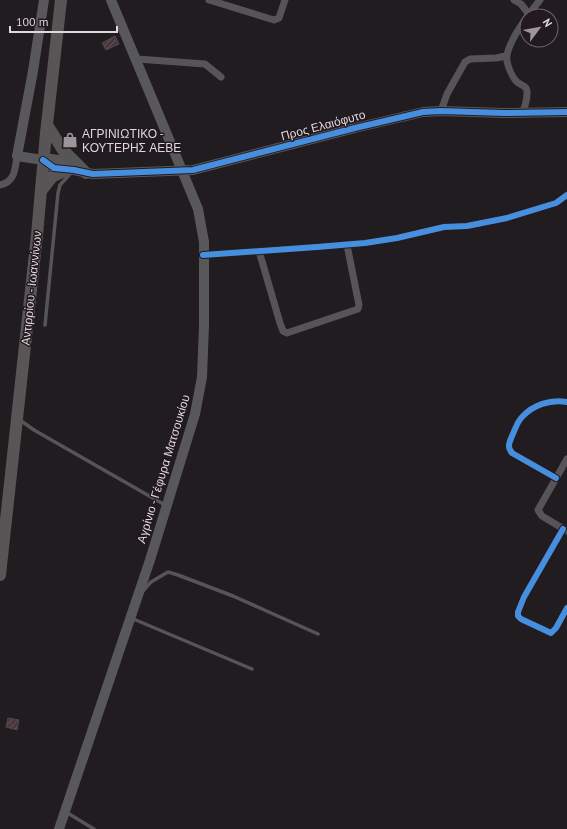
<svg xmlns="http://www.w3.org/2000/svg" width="567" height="829" font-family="'PT Sans',sans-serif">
	<defs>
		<pattern id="building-hatch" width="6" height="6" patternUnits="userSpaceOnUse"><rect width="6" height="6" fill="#4a373d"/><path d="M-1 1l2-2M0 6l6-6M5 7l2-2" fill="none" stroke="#645358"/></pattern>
	</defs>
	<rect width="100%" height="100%" fill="#211c1f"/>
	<path fill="url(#building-hatch)" stroke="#4d494a" d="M115,36L119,44L106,50L102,43Z
		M8,718L19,720L17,730L6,727Z"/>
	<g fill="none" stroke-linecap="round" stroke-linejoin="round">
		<path stroke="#565456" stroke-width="3.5" d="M45,325L58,193L60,185L71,173
			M20,420L34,430L165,505
			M143,591L151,582L168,572L178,575L233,596L318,634
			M131,618L252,669
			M66,812L94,829"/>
		<path stroke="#565456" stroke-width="7" d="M209,0L274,20L279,18L285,0
			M514,0L521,4L528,13
			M137,59L205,64L221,77
			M441,111L447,94L465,62L470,59L496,58L506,56
			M523,112C525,106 527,100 527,94C528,85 521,86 516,81C512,76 508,67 507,61C504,46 530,12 540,0
			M0,185C15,182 15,169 17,156
			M259,251L280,323L283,331L287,333L358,309L359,305L347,245
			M203,255L317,247L365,243L397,238L444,227L467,226L507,218L556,203L567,195
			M567,459L538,510L542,516L567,531
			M556,478L512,453C507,447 509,443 512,436C515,430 517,422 522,417C533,405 550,399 567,402
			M563,529L524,597L518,612V616L521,619L551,633L556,628L567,608"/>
		<path stroke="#585759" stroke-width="10" d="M44,0L33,71L17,156L43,160L51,159L59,160L69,165L74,170
			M43,160L54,168L74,170L93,174L193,170L355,128L423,112L441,111L504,113L567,112
			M59,829L150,560L195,414L202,377L204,325V242L198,209L111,0"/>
		<path stroke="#585557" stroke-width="12" d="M47,125L63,150L86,173
			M41,191L52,177L66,170
			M0,575L37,235L46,133L61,0"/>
		<defs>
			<path id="cycleway" d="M43,160L54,168L74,170L93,174L193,170L355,128L423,112L441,111L504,113L567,112
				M203,255L317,247L365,243L397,238L444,227L467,226L507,218L556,203L567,195
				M556,478L512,453C507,447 509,443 512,436C515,430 517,422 522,417C533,405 550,399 567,402
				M563,529L524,597L518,612V616L521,619L551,633L556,628L567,608"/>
		</defs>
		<use href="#cycleway" stroke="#231a20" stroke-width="8"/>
		<use href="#cycleway" stroke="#468fdf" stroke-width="6"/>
	</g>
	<defs>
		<symbol id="shop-bare" viewBox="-9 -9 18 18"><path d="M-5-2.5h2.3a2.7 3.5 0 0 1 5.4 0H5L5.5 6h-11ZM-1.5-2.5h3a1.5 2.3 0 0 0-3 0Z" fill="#9c969a" stroke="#231a20" stroke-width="2.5" paint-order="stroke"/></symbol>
	</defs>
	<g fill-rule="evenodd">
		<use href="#shop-bare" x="59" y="129" width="22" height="22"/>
	</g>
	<g text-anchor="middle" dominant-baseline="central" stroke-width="3" stroke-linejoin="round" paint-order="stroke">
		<g font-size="12" fill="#dfd8dc" stroke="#231a20">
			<text transform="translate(323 125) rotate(-15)">Προς Ελαιόφυτο</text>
			<text transform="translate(31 288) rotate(-84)">Αντιρρίου - Ιωαννίνων</text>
			<text transform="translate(163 469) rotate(-73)">Αγρίνιο - Γέφυρα Ματσουκίου</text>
		</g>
		<g font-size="12" fill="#dfd8dc" stroke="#231a20" text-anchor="start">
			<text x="82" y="133">ΑΓΡΙΝΙΩΤΙΚΟ -<tspan x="82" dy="14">ΚΟΥΤΕΡΗΣ ΑΕΒΕ</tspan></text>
		</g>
	</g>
	<g transform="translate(539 28) rotate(58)"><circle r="19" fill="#231a20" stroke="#6e666b"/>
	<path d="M0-3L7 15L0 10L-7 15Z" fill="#9c969a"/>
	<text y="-6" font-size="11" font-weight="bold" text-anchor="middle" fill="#dfd8dc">N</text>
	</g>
	<path d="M10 26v6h107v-6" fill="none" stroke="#dfd8dc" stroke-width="2"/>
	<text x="16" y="26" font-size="12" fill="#dfd8dc" stroke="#231a20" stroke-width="3" paint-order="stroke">100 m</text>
</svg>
